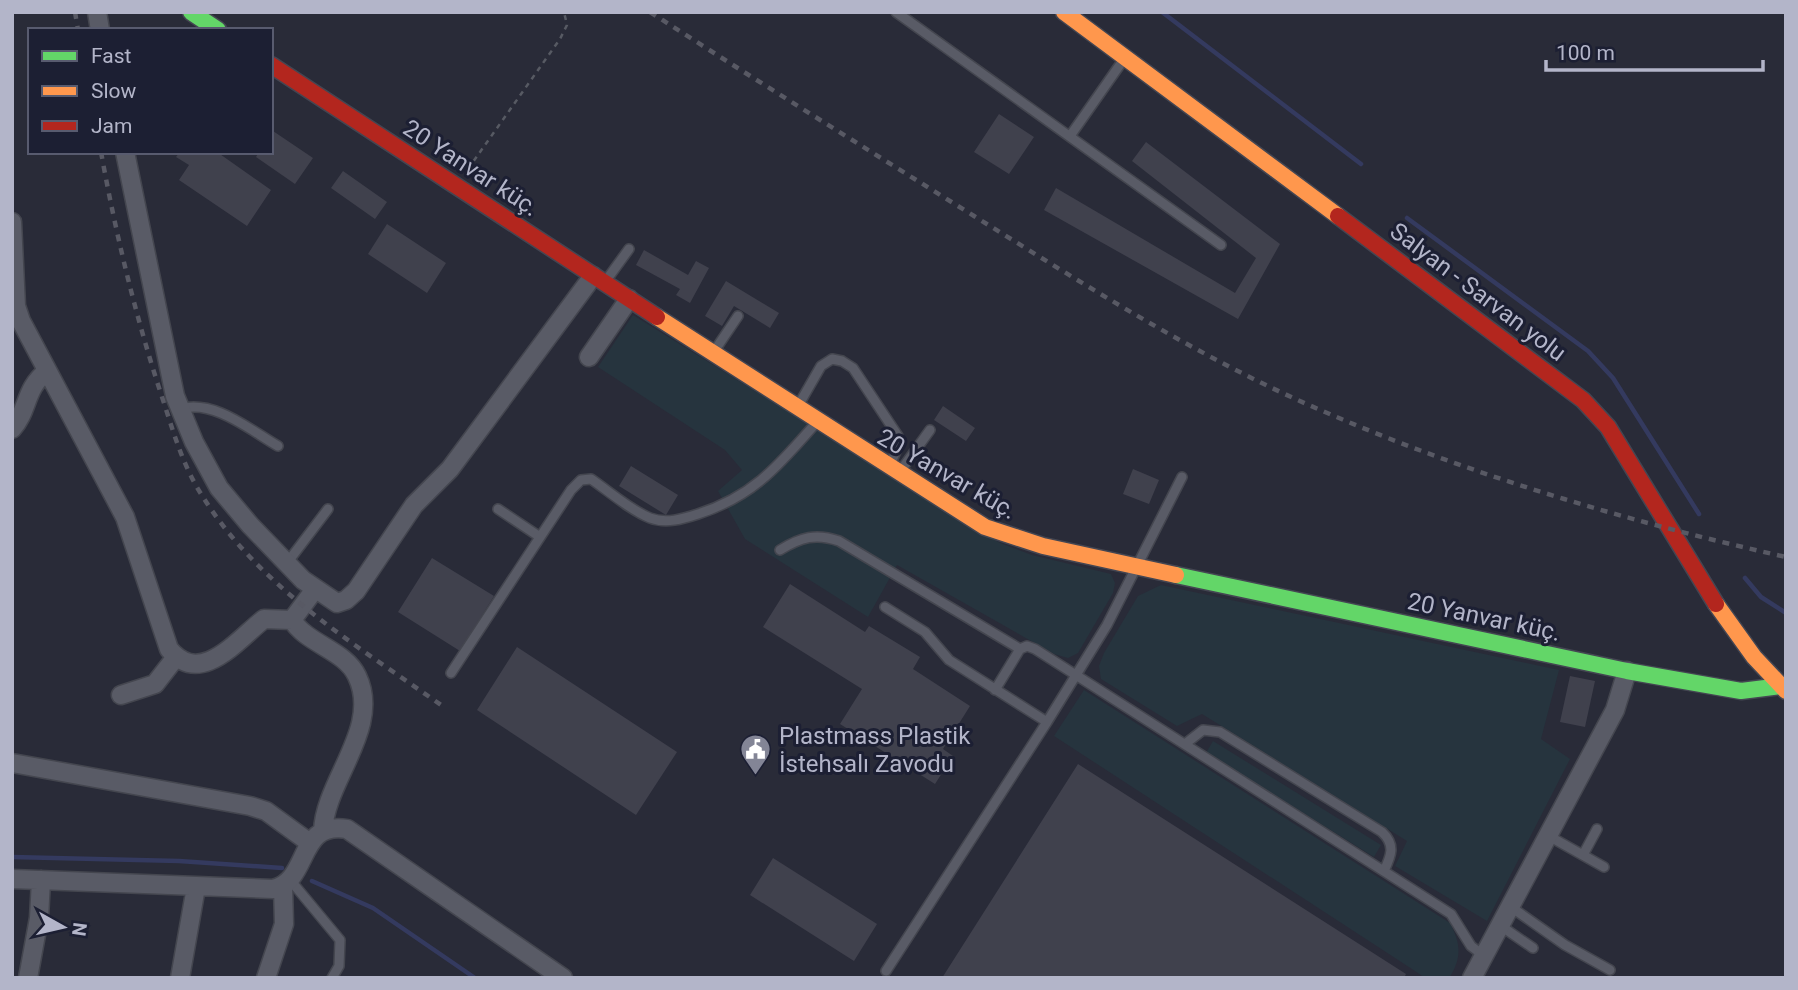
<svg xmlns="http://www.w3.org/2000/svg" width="1798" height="990" font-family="Roboto,sans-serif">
	<rect width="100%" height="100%" fill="#292b38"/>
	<path fill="#26343e" d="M633,315L1000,543L1032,555L1111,574L1115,583L1113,593L1078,653L1068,658L1054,654L897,565L868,617L745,539L718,491L742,470L725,450L598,367Z
		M1161,585L1559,670L1541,739L1570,759L1487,921L1395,866L1407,841L1202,714L1177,726L1101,679L1099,666L1104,653L1138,596Z
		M1084,690L1450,923C1461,944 1462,958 1449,978H1425L1415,971L1054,736Z
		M1213,741L1381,845L1374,857L1206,753Z"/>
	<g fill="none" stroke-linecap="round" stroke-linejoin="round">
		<path stroke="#343a5f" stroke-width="4.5" d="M1162,12L1361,164
			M1407,218L1588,351L1613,378L1699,514
			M1745,578L1761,597L1786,613
			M12,857L179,861L282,868
			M312,881L373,908L475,978"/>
	</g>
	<path fill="#40414d" d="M999,114L1034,137L1009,174L974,152Z
		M273,131L313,158L295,184L256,157L259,152H271Z
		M1146,142L1280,244L1238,319L1044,210L1056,188L1235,293L1256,258L1132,161Z
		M180,152H217L271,190L247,226L179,180L189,165L176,157Z
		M343,171L387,202L375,219L331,188Z
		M387,224L446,263L427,293L368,254Z
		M644,250L688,275L696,261L709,268L690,303L676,295L680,289L636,265Z
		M726,281L779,313L770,328L734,306L722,326L705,316Z
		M943,406L975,428L966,441L934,420Z
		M631,466L678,495L666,515L619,486Z
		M1133,469L1159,480L1149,504L1123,494Z
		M432,558L494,596L460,651L398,612Z
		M790,584L865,632L869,626L920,657L913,669L970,706L943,749L953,756L935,784L840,724L862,689L763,627Z
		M517,647L677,752L636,815L477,710Z
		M1570,676L1595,681L1585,727L1560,722Z
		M1078,764L1406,974L1404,978H942Z
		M773,858L877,924L854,961L750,895Z"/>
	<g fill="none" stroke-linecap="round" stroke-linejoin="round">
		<defs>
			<path id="lane" d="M896,12L1221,245
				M1070,136L1124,59
				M605,282L629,249
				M713,353L738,316
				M798,406L821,366L832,359L842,361L853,368L898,436V447L889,467
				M180,409C214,399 250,430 278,446
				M899,473L930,430
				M498,509L540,537
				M780,550C801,537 816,533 839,541L1020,649
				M287,563L328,509
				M885,607L925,632L949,660L1047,722L1107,625L1182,477
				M451,673L571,490L581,480L591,479C610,492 630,510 650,518C666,524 683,519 698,514C754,496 779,465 816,423
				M995,690L1020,649L1027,646L1035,649L1451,914L1471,946L1484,956
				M1185,744L1203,730L1220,732L1382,832C1396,845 1391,856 1384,871
				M1547,835L1604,867
				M1583,855L1597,829
				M291,881L340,940L339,966L332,978
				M1511,907L1565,945L1610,970
				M1501,926L1533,948
				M886,971L1047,722"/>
			<path id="street" d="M97,12L100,30
				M125,152L175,396L194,442L219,488L250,525L303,580L337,603L346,600L356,591L414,505L450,469L593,276
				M12,222L16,306L21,321L125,517L169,649C201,688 238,639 264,619L292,620
				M589,357L629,299
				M12,429C29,410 24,389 47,371
				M315,589L292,620C307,644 345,650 357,676C382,728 325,780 323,831
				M121,695L155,684L176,657
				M12,763L250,806L266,811L310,843
				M12,879L273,889C311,880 296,821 347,829L563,978
				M28,978L39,918L41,880
				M180,978L196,887
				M266,978L284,924L283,886
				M1472,978L1615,710L1627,671"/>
			<path id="fast" d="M191,12L218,30
				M1176,575L1627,671L1741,691L1781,686"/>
			<path id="slow" d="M1064,12L1338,216
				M657,317L985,527L1043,546L1176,575
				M1716,604L1754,657L1786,691"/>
			<path id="jam" d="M271,65L657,317
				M1338,216L1583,400L1608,427L1716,604"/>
		</defs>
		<use href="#lane" stroke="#44464f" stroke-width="12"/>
		<use href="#street" stroke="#44464f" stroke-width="21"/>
		<use href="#fast" stroke="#444652" stroke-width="19"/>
		<use href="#slow" stroke="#444652" stroke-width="19"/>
		<use href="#jam" stroke="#444652" stroke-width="19"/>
		<path stroke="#575a63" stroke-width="2.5" stroke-dasharray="5 5" stroke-linecap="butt" d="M468,169L560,39L567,25L564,12"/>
		<use href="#lane" stroke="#595b66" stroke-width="9"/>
		<use href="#street" stroke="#595b66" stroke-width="18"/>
		<use href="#fast" stroke="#63d668" stroke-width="16"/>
		<use href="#slow" stroke="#ff974d" stroke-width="16"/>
		<use href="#jam" stroke="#b3261e" stroke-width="16"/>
		<path stroke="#585964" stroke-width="4.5" stroke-dasharray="7 7" stroke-linecap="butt" d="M75,12L78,30
			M650,12C757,81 865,148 974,216C1085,285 1198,357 1318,409C1469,475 1626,521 1786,557
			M101,152C116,235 135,314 161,394C173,430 182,465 203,497C259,587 356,645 441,705"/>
	</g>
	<defs>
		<symbol id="civic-pin" viewBox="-11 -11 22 30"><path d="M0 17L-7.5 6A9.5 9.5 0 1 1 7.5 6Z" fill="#838596" stroke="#1c1f33"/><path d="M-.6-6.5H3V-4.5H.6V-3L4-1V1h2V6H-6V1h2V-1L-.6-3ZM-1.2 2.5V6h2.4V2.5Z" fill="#fff"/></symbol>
	</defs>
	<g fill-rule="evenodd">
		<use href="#civic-pin" x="738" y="732" width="35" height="47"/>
	</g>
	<g text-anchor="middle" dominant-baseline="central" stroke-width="6" stroke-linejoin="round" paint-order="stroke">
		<g font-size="24" fill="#b3b5c9" stroke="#1c1f33">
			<text transform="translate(471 168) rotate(33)">20 Yanvar küç.</text>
			<text transform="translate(1478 292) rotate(37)">Salyan - Sarvan yolu</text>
			<text transform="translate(947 474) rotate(30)">20 Yanvar küç.</text>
			<text transform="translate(1484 617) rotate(12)">20 Yanvar küç.</text>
		</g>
		<g font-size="24" fill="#b3b5c9" stroke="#1c1f33" text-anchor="start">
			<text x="779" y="736">Plastmass Plastik<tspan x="779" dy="28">İstehsalı Zavodu</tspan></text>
		</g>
	</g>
	<rect width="1798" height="990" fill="none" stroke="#b3b5c9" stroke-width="28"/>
	<rect x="28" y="28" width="245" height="126" fill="#1c1f33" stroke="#585b6f" stroke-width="2"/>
	<rect x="42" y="51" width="35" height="10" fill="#63d668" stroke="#585b6f" stroke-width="2"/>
	<text x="91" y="63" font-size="21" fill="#b3b5c9">Fast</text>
	<rect x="42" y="86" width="35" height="10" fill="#ff974d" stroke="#585b6f" stroke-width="2"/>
	<text x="91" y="98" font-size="21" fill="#b3b5c9">Slow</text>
	<rect x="42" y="121" width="35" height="10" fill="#b3261e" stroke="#585b6f" stroke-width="2"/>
	<text x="91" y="133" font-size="21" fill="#b3b5c9">Jam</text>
	<g transform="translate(63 927) rotate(98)" stroke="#1c1f33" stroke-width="5" paint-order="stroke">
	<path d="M0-5L12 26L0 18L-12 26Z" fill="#b3b5c9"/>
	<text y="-10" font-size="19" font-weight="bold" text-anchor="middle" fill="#b3b5c9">N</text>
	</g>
	<path d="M1546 60v10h217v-10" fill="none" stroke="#b3b5c9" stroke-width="3.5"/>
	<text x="1556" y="60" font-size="21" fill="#b3b5c9" stroke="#1c1f33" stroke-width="5" paint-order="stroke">100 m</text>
</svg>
